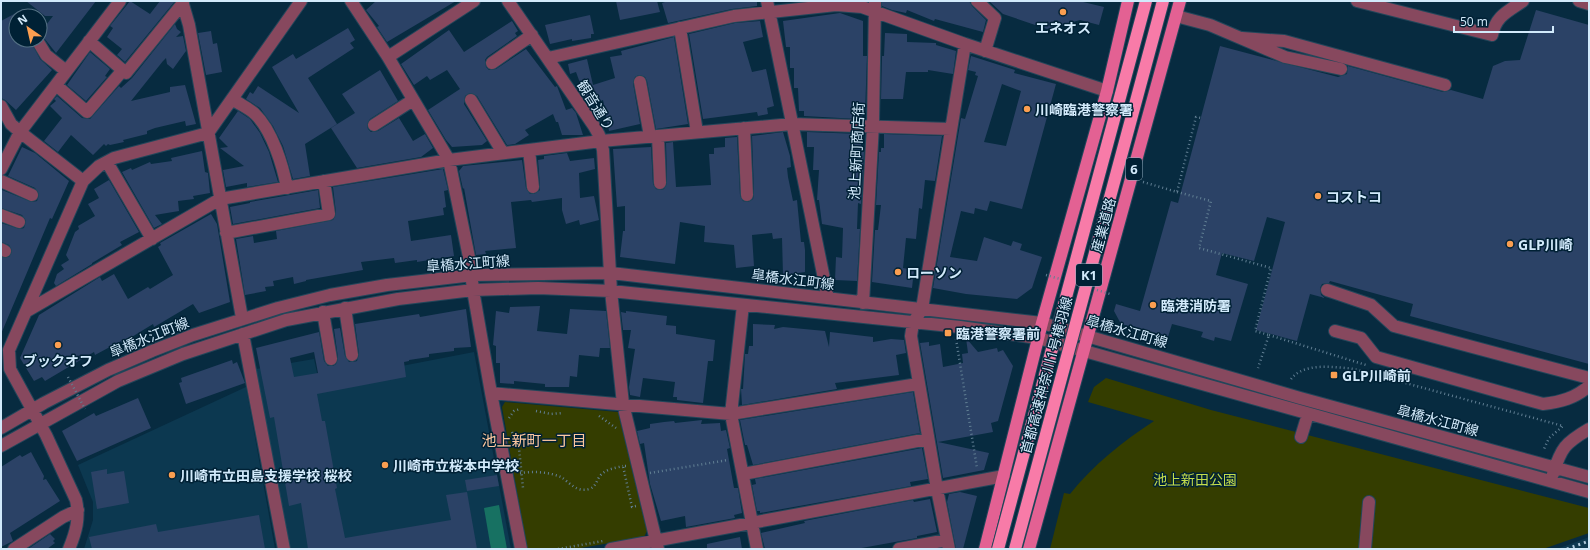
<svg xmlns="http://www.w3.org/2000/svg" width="1590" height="550" font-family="'Open Sans','Noto Sans JP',sans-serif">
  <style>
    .built { fill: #0c3850 }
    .green { fill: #343d00 }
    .water { fill: #177162 }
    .building { fill: #2b4266; fill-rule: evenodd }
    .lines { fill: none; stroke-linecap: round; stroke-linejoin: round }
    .minor-casing { stroke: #23465a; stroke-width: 14 }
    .major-casing { stroke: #23465a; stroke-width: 14 }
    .path { stroke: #617f93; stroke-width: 2.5; stroke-dasharray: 1 3; stroke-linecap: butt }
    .minor { stroke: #87485e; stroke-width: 12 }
    .major { stroke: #e36193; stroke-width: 12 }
    .rail { stroke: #afc9db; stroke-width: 3; stroke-dasharray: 2 4; stroke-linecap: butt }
    .highway-bridge-casing { stroke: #23465a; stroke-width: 14; stroke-linecap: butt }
    .path-bridge { stroke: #617f93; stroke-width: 2.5; stroke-dasharray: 1 3; stroke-linecap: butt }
    .highway-bridge { stroke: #f87ba8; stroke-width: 12 }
    .poi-dot { fill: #fb9e50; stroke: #002135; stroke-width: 1.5 }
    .labels { text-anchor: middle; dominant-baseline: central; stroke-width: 3; stroke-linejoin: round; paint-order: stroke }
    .shield { fill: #002135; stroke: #93aec0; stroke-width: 1 }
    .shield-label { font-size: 13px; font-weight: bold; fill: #d2eafb }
    .poi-label { font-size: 14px; font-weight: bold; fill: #d2eafb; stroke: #002135; text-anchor: start }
    .street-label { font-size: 14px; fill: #d2eafb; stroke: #002135 }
    .park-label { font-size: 14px; fill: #c4dd4b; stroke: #002135 }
    .neighbourhood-label { font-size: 15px; fill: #fdc8a0; stroke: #002135 }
  </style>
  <rect width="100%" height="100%" fill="#072b40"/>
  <!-- built -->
  <path class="built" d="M474 352 511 549H289L256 369 314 359 319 382Z
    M246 387 275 549H84L93 520V502L78 465Z
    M1589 537V549H1556L1568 545Z"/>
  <!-- green -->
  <path class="green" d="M1106 378 1211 410 1589 508V533L1543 549H1050L1064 493 1070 494C1094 464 1122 442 1154 421L1088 402 1094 387Z
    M505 402 618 412 647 531 644 537 575 549H527L502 407Z"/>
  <!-- water -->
  <path class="water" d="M499 505 507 549H491L484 508Z"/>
  <!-- building -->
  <path class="building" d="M26 1H96L56 53 40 33 53 16H45Z
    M130 1 150 14 160 1H175L125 62 117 55 122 49 107 37 113 28 110 26Z
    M376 1H456L387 42 377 27 379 26 366 10Z
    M616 1H657L660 12 620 20Z
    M668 1H757V6L732 9 668 23 662 3Z
    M882 1H969L972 6 986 20 983 32 935 19 934 21 907 10 906 13 892 10 882 6Z
    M989 1H1079L1104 7 1099 25 1080 20 1047 29 1003 14Z
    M1536 10 1589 25V364L1410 316 1413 304 1330 281 1329 283 1322 284 1320 288 1321 295 1325 298 1310 294 1297 341 1256 330 1285 222 1267 217 1254 261 1222 253 1216 275 1248 284 1231 341 1215 337 1214 341 1201 337 1203 332 1172 324 1168 337 1121 324 1114 311 1116 304 1140 311 1171 201 1178 203 1220 46 1338 77 1347 74 1348 66 1443 92 1451 90 1483 99 1493 66 1505 61 1520 60Z
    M16 13V40H30L40 59 52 70 16 110 5 100 1 98V21Z
    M840 13 863 21V56H867L865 114 858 119 804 116V111H799L798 88H794V68H790V47H786L783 21Z
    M590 15 594 34H591V38L572 41V39L550 44 545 25Z
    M512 21 518 31 515 33 517 36 487 57 485 60 486 67 489 70 496 69 526 49 555 87 557 86 566 110 572 108 576 113 583 135H562L558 122H556L553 114 525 130 529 135 515 144 507 145 477 96 470 93 465 96 464 104 487 141 482 145 452 147 446 140 428 110 460 89 447 70 430 80 427 76 414 85 401 64 449 30 464 52Z
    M760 21 763 37 743 42 752 72 766 69 774 106 767 108 768 114 758 116 757 112 703 119 689 34 735 23Z
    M175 24 177 29 181 32 176 37 183 36 186 51 173 69 167 64 166 58 163 61 131 101 170 92V87L185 85 196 124 186 126 185 121 155 128 147 131V134L123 140 124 142 110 145 108 144 106 146 104 144 93 155 71 135 58 152 44 141 62 118 50 106 56 101 54 99 57 96 82 118 90 119 119 86 121 88 132 78Z
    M348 28 355 40 350 43 354 48 308 78 337 124 305 144 310 176 293 179 283 146 273 126 260 108 246 99 250 92 253 94 258 86 299 113 272 67 293 54 296 59Z
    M211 31 213 44 217 43 222 72 206 75 198 33Z
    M885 33 907 34V42L936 43V45L956 51 953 74 928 70V72H906L903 99H881L882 56H884Z
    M674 37 688 124 656 129 647 81 645 77 639 75 635 77 633 83 640 124 609 131 603 100 594 104 592 100 587 102 576 72 570 74 568 64 587 59 593 85 615 78 610 57 622 55 621 51Z
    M90 52 110 69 105 76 107 77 86 101 67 85Z
    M971 56 1015 70 1014 73 1056 84 1022 209 990 201 987 211 975 208 974 214 961 211 950 257 977 261 984 237 1011 246 1013 241 1022 244 1020 250 1042 257 1032 288 1017 299 966 294 933 288 961 118 965 119 978 76 975 75 976 72 968 70ZM1002 84 1021 91 1006 146 984 142Z
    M380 70 398 101 370 119 367 125 368 129 371 132 378 131 399 118 413 141 425 134 433 148 421 157 357 168 331 128 355 113 342 94Z
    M238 111 250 119 260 133 269 152 278 182 247 187V183L226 187 223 170 244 166 220 148 228 147 219 138Z
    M783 132 790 156 791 167 787 168 788 177 793 201 797 200 801 242H804L805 250V272L783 275 782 238 773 239 772 233 752 235 754 266 736 268 734 245 704 242 705 226 680 222 675 264 620 257 623 231H625V206L617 207 613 149 651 147 653 184 656 189 661 190 664 189 667 183 666 143 673 142 676 187 711 185 709 154H714V148L725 147V138L737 137 740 195 743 201 748 202 753 199 754 195 752 136Z
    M807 132 861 134V152H864L861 204 858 203 857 229H860L857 281 835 280 836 257 842 258 843 228 822 224 819 200H817L819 170H813L814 147H807Z
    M884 134 942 136 935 181 925 180 922 209 919 208 916 239 906 238 903 268 914 270 912 288 872 282 875 230H878L881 205H876L879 152H881V148H884Z
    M22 147 35 153 69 181 52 219 50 218 1 334V257H9L12 251 9 245 1 242V223L20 229 24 228 26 221 22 215 1 208V192L2 190 32 202 37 201 39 195 35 188 8 176Z
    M202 151 205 172 208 173 210 193 193 196 194 199 178 201 179 211 155 215 162 224 154 228 122 172 131 168 132 170 150 162 151 164 172 161 171 158Z
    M567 153 570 161 594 158 595 169 579 173 580 198 594 196 599 220 580 225 579 220 566 224 562 210V198L532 202 531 200 511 202 516 248 485 251 486 254 476 255 464 188 463 189 459 171 463 166 522 160 526 188 530 194H534L540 190V187L538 160 544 159V156Z
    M443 169 448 190 444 191 446 207 443 208 444 215 408 221 411 241 451 235 454 256 417 262V260L395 263 394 258 361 262 363 270 306 280V281L294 284 293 277 273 281 274 286 265 287 266 291 245 295 236 239 253 236 254 243 277 239 276 231 333 220 336 213 333 187Z
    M109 180 139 232 120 242 122 245 92 263V264L56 286 54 283 57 274 64 269 61 265 69 260 66 255 75 232 79 229 78 226 95 216 88 204 99 198 94 189Z
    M318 190 320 208 233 224 230 207 250 203V202Z
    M211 214 217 224 230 302 199 313 193 304 154 327 153 324 122 343 121 341 95 355 94 352 45 381 42 377 34 381 20 358 39 315 100 277 102 281 114 274 128 299 148 287 150 289 173 275 158 247 161 245 160 243Z
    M540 306 537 331 567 334 570 309 606 311 610 348H600L599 357 579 355 577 377 570 376 569 387H545V384L514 381V384L500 383V363H496V346L493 345 496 311 509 313 510 307Z
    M466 309 471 347 454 348V351L429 354V357L409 360V361L404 362 406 377 317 394 322 421H325L337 488 335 489 345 538 451 520 446 495 467 492 477 549H308L301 503 289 506 274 417 270 418 256 348 319 332 324 361 328 366H333L336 364 338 358 334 329 340 328 345 356 349 362H353L357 361 359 354 355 324 419 314 420 317ZM314 352 318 373 294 377 290 358Z
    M626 311 667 316 666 325 676 326V334L715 340 713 361H708L703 403 677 400V397H673L675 382 643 378 640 397 630 395 629 387 635 349 628 348 631 330H623L621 312 626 313Z
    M753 324 775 325 774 329 783 327 825 331 829 347 830 332 873 337V342L891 339 904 340 906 353 896 355 899 375 835 383 837 389 742 405 741 389H743L745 354H748L749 346H753Z
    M966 338 978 352 997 348 998 352 1003 350 1013 366 998 421 991 423 993 432 938 442 989 453 984 470 943 478 920 343 929 342V346L940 344 943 367 963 363 962 354 968 353Z
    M232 360 233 364 237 362 245 383 186 404 179 383 182 382 181 378Z
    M913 392 920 433 753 465 747 445H745L740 420Z
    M138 398 151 428 77 461 62 431 94 413 96 416Z
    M702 420 701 424 720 423 721 431 726 430 730 448 727 449 734 488H738L742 513 734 515 735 518 686 527 685 516 661 521 650 484 644 443 640 444 637 431 650 428V424L664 422 674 421 675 423Z
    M922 448 928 479 910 482 911 486 760 513V511H757L752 485 756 484 755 479Z
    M31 452 44 476 43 480 46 479 60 501 10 533 13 541 1 547V467L20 455 22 457Z
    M107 469V474L124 471 129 503 97 509 91 472Z
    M497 475 499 486 467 491 465 480Z
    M960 492 977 496 963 549H956L947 502 949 494Z
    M930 499 937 532 917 536V538L856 549H765L761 533 805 523 804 521 913 500 914 502Z
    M259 515 265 549H92L89 537 156 524 158 532Z
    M50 534 55 539 53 541 55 543 47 549H28Z
    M740 537 742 549H707V544Z"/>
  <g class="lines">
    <defs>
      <path id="minor" d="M182 1 189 25 242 318
        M351 1 388 57 449 160 470 262 473 290 491 393 521 549
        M508 1 594 126 599 135 603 150 611 291 623 404 658 549
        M767 1 828 298
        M977 1 995 18 985 51
        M1357 1 1492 35C1496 16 1507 12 1523 1
        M1579 1 1589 4
        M1176 16 1210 25 1285 57 1341 69
        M680 28 697 132
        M1242 38 1284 41 1445 85
        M37 40 46 55 66 71
        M89 41 126 73 183 3
        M388 57 474 1
        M548 58 734 16 836 5 862 7 965 44 1107 91
        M492 63 532 35
        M640 82 650 136
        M56 85 87 112 123 70
        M232 99C239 104 249 108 255 114 272 130 283 166 287 188
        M471 100 503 153
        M1 106 11 124 20 132 83 181
        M374 125 413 100
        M744 128 747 195
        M658 136 660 183
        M529 150 533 187
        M107 162 152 239
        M1 169 20 132 120 1
        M1 181 32 195
        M1 215 19 222
        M226 233 329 214 324 181
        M1 249 5 251
        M1327 290 1371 305 1394 326 1589 378
        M863 303 873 125 875 1
        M743 305 731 414 757 549
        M345 308 352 355
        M27 311 220 199 449 160 601 141 792 124 951 129
        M323 312 331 359
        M1335 331 1361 338 1376 357 1543 404C1561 402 1575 398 1589 386
        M243 334 284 549
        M491 393 731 414 918 384
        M1 428 44 403 108 370 152 351 193 335 278 308 330 295 387 285 473 275 611 273 1042 323 1300 398 1589 477
        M1301 437 1308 414
        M1 446 118 381 183 354 286 320 398 299 473 290 538 288 611 291 960 327 1038 338 1589 492
        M743 474 928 439
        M1553 474C1561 448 1565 443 1589 429
        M14 549 63 517 78 510
        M69 549C76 532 80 518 76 500L46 435 10 369 9 350 83 181 99 166 114 158 208 133 301 1
        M611 549 1004 476
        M899 549 947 540
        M949 549 937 489 911 336 913 323 922 309 965 44
        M1365 549 1369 502"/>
      <path id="major" d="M985 549 1042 323 1107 91 1128 1
        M1029 549 1180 1"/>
    </defs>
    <!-- minor casing -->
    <use href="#minor" class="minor-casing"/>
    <!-- major casing -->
    <use href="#major" class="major-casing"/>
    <!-- path -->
    <path class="path" d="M1143 182 1177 192 1196 117 1201 118
      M1177 192 1211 201 1199 248 1271 268 1255 331 1269 335 1258 368
      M1269 335 1366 365
      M956 339 977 468
      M1291 379C1304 362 1335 367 1354 369L1563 426 1549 438 1544 449
      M536 411 551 414 563 413
      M599 416 616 428
      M509 418 514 411 520 409
      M512 432 519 448 523 488
      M626 466H623L632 507 636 506
      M520 473C533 471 549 472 561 477 569 482 577 493 589 489 596 487 596 481 600 476 605 469 616 468 623 466
      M650 473 728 460
      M558 549 603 541"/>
    <!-- minor -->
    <use href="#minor" class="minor"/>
    <!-- major -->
    <use href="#major" class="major"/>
    <!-- rail -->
    <path class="rail" d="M1567 549 1589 541"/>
    <defs>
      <path id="highway-bridge" d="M998 549 1146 1
        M1015 549 1163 1"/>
    </defs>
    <!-- highway-bridge casing -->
    <use href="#highway-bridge" class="highway-bridge-casing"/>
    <!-- path-bridge -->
    <path class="path-bridge" d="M1046 275 1060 279
      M1097 290 1110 294
      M68 377 85 409"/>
    <!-- highway-bridge -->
    <use href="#highway-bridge" class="highway-bridge"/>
  </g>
  <!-- markers -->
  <g class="poi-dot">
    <circle cx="1063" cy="12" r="4"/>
    <circle cx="1027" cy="109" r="4"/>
    <circle cx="1318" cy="196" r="4"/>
    <circle cx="1510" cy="244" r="4"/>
    <circle cx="898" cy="272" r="4"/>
    <circle cx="1153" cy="305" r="4"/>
    <rect x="944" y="329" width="8" height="8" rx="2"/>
    <circle cx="58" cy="345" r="4"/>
    <rect x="1330" y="371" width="8" height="8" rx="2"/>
    <circle cx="385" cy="465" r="4"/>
    <circle cx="172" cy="475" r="4"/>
  </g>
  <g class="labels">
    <!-- shield labels -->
    <g class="shield">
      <rect x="1126" y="158" width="16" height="22" rx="3"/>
      <rect x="1076" y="264" width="26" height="22" rx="3"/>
    </g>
    <g class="shield-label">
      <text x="1134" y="169">6</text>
      <text x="1089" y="275">K1</text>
    </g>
    <!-- poi labels -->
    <g class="poi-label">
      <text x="1063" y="27" text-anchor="middle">エネオス</text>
      <text x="1035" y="109">川崎臨港警察署</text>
      <text x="1326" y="196">コストコ</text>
      <text x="1518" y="244">GLP川崎</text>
      <text x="906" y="272">ローソン</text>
      <text x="1161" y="305">臨港消防署</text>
      <text x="956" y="333">臨港警察署前</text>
      <text x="58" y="360" text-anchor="middle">ブックオフ</text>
      <text x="1342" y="375">GLP川崎前</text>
      <text x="393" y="465">川崎市立桜本中学校</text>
      <text x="180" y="475">川崎市立田島支援学校 桜校</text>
    </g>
    <!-- street labels -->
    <g class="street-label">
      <text transform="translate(596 105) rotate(58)">観音通り</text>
      <text transform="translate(856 151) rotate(-87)">池上新町商店街</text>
      <text transform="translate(1103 225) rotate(-75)">産業道路</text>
      <text transform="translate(468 263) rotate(-4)">皐橋水江町線</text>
      <text transform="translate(793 279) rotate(7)">皐橋水江町線</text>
      <text transform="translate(1127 331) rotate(16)">皐橋水江町線</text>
      <text transform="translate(149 337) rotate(-22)">皐橋水江町線</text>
      <text transform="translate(1046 375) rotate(-75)">首都高速神奈川1号横羽線</text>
      <text transform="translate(1438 420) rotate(15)">皐橋水江町線</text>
    </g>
    <!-- park labels -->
    <g class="park-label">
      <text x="1195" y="479">池上新田公園</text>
    </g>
    <!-- neighbourhood labels -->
    <g class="neighbourhood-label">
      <text x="534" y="440">池上新町一丁目</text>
    </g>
  </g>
  <!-- border -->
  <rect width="1590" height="550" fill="none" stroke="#d2eafb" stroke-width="4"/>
  <!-- north arrow -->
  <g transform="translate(28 28) rotate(326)"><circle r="19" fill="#002135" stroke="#547184"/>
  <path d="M0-3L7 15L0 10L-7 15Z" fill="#fb9e50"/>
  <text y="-6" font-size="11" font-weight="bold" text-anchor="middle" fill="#d2eafb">N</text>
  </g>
  <!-- scale -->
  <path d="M1454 26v6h99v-6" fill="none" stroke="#d2eafb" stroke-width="2"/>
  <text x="1460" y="26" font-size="12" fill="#d2eafb" stroke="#002135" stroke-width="3" paint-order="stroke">50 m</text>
</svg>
